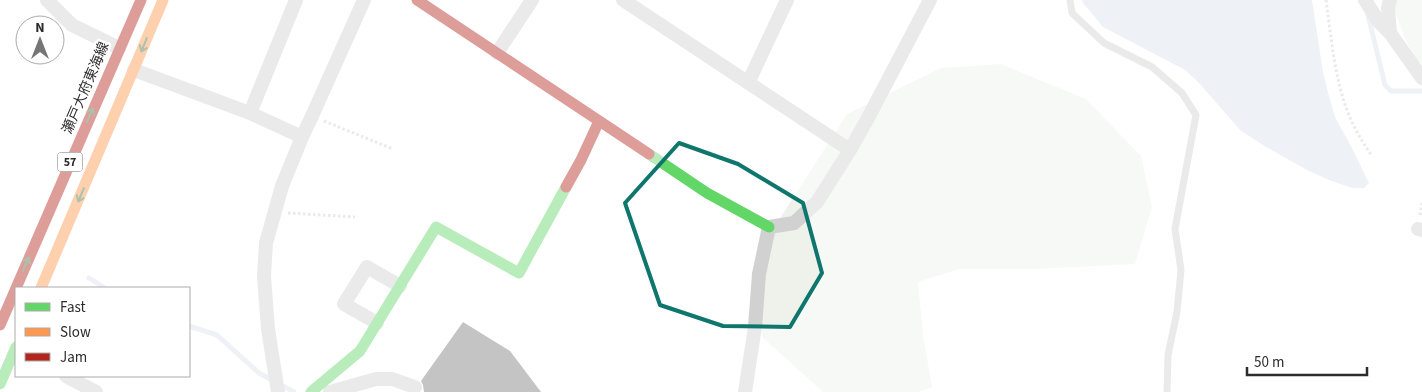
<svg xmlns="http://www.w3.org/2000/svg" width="1422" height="392" font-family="'Source Sans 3','Noto Sans JP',sans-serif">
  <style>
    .green { fill: #eef2eb }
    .water { fill: #d9e2ee }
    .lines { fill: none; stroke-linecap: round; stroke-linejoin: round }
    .stream { stroke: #d9e2ee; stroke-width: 5 }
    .building { fill: #7d7d7d }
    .path { stroke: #d1d1d1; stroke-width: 3; stroke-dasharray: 2.5 2.5; stroke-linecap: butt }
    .lane { stroke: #d1d1d1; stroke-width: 7 }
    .street { stroke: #d1d1d1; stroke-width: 14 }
    .fast { stroke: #63d668; stroke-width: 11 }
    .slow { stroke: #ff974d; stroke-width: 11 }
    .jam { stroke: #b3261e; stroke-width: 11 }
    .oneway { stroke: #457847 }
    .marked { fill: none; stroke: #0f766e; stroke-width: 4; stroke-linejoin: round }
    .labels { text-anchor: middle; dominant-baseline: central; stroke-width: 5; stroke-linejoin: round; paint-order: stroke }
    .shield { fill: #fff; stroke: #6b6b6b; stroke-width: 1 }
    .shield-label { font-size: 12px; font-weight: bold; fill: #2c2c2c }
    .street-label { font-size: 14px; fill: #2c2c2c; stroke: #fff }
  </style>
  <rect width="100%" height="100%" fill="#fff"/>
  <!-- green -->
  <path class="green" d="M1396 0H1422V64L1417 60 1405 39 1394 8Z
    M1001 64 1086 99 1141 156 1152 207 1135 264 1034 269H959L918 282 923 335 932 387 918 392H823L762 337 761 296 773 229 847 114 941 68Z"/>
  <!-- water -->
  <path class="water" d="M1082 0H1312L1323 72 1329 96 1335 117 1351 146 1369 183 1364 188H1352L1329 180 1309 171 1266 147 1240 130 1199 83 1185 70 1103 27 1083 3Z"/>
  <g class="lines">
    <!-- stream -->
    <path class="stream" d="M1368 15 1385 85 1391 91H1422
      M89 278 105 288
      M189 326 217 335 259 373 294 392"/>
  </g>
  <!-- building -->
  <path class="building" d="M463 322 510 351 541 392H424L423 385 421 381Z"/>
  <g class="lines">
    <!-- path -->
    <path class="path" d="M1326 0C1331 36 1335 82 1349 115 1355 130 1363 143 1372 156
      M324 121 393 149
      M288 213 355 217
      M1420 215 1422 203"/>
    <!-- lane -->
    <path class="lane" d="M1070 0 1072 13 1104 43 1152 67 1182 93 1196 115 1175 229 1181 270 1177 312 1168 355 1167 392"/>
    <!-- street -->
    <path class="street" d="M47 0 72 25 119 48
      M623 0 850 150
      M1365 0 1379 22 1390 33 1422 78
      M1390 0 1388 8 1390 33
      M497 53 532 0
      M134 70 250 113 302 137
      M748 83 787 0
      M250 113 296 0
      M1418 229 1422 230
      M377 323 344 304 367 267 400 286
      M66 376 96 392
      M278 392 268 329 264 276 266 243 282 186 302 137 312 116 364 0
      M330 392 376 379H392L415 387
      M745 392 755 327 759 274 769 227 794 223 817 202 850 150 868 118 930 0"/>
    <!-- fast -->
    <path class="fast" d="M649 154 707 193 769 227
      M0 384 16 347
      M311 392 360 351 436 227 519 273 566 187"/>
    <!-- slow -->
    <path class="slow" d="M41 288 163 0"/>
    <!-- jam -->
    <path class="jam" d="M417 0 649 154
      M566 187 581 160 599 121
      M0 325 141 0"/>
  </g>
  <!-- one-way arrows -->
  <defs><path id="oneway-shaft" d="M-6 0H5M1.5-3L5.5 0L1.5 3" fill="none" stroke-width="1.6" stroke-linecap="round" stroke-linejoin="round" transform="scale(1.25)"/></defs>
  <g class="oneway">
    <use href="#oneway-shaft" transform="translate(144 45) rotate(112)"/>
    <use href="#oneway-shaft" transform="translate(90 115) rotate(-67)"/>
    <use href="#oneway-shaft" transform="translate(81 195) rotate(113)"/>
    <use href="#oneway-shaft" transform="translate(26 264) rotate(-67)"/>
  </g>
  <!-- marked area -->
  <path d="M0 0H1422V392H0ZM679 143 738 164 803 203 822 273 790 327 723 326 660 305 625 203Z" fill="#fff" fill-opacity=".55" fill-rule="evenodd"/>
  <path class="marked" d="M679 143 738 164 803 203 822 273 790 327 723 326 660 305 625 203Z"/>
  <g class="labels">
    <!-- shield labels -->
    <rect class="shield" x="57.5" y="152.5" width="25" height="19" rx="4"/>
    <g class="shield-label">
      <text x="70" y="162">57</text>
    </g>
    <!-- street labels -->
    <g class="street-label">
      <text transform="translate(86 88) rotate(-67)">瀬戸大府東海線</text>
    </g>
  </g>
  <!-- legend -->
  <rect x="15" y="287" width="175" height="90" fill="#ffffff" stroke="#ababab"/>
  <rect x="25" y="303" width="25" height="8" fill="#63d668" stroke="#ababab"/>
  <text x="60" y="312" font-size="15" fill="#2c2c2c">Fast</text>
  <rect x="25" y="328" width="25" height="8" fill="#ff974d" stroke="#ababab"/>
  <text x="60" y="337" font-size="15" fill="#2c2c2c">Slow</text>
  <rect x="25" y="353" width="25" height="8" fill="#b3261e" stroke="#ababab"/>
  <text x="60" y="362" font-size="15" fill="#2c2c2c">Jam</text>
  <!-- north arrow -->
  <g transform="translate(40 40)"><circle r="24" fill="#ffffff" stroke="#ababab"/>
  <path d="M0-4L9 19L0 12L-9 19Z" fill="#767676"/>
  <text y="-8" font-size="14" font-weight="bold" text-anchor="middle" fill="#2c2c2c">N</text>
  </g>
  <!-- scale -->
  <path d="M1247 367v8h120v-8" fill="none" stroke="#2c2c2c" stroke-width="2.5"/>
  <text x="1254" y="367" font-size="15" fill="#2c2c2c" stroke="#ffffff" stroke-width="4" paint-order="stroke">50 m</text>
</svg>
